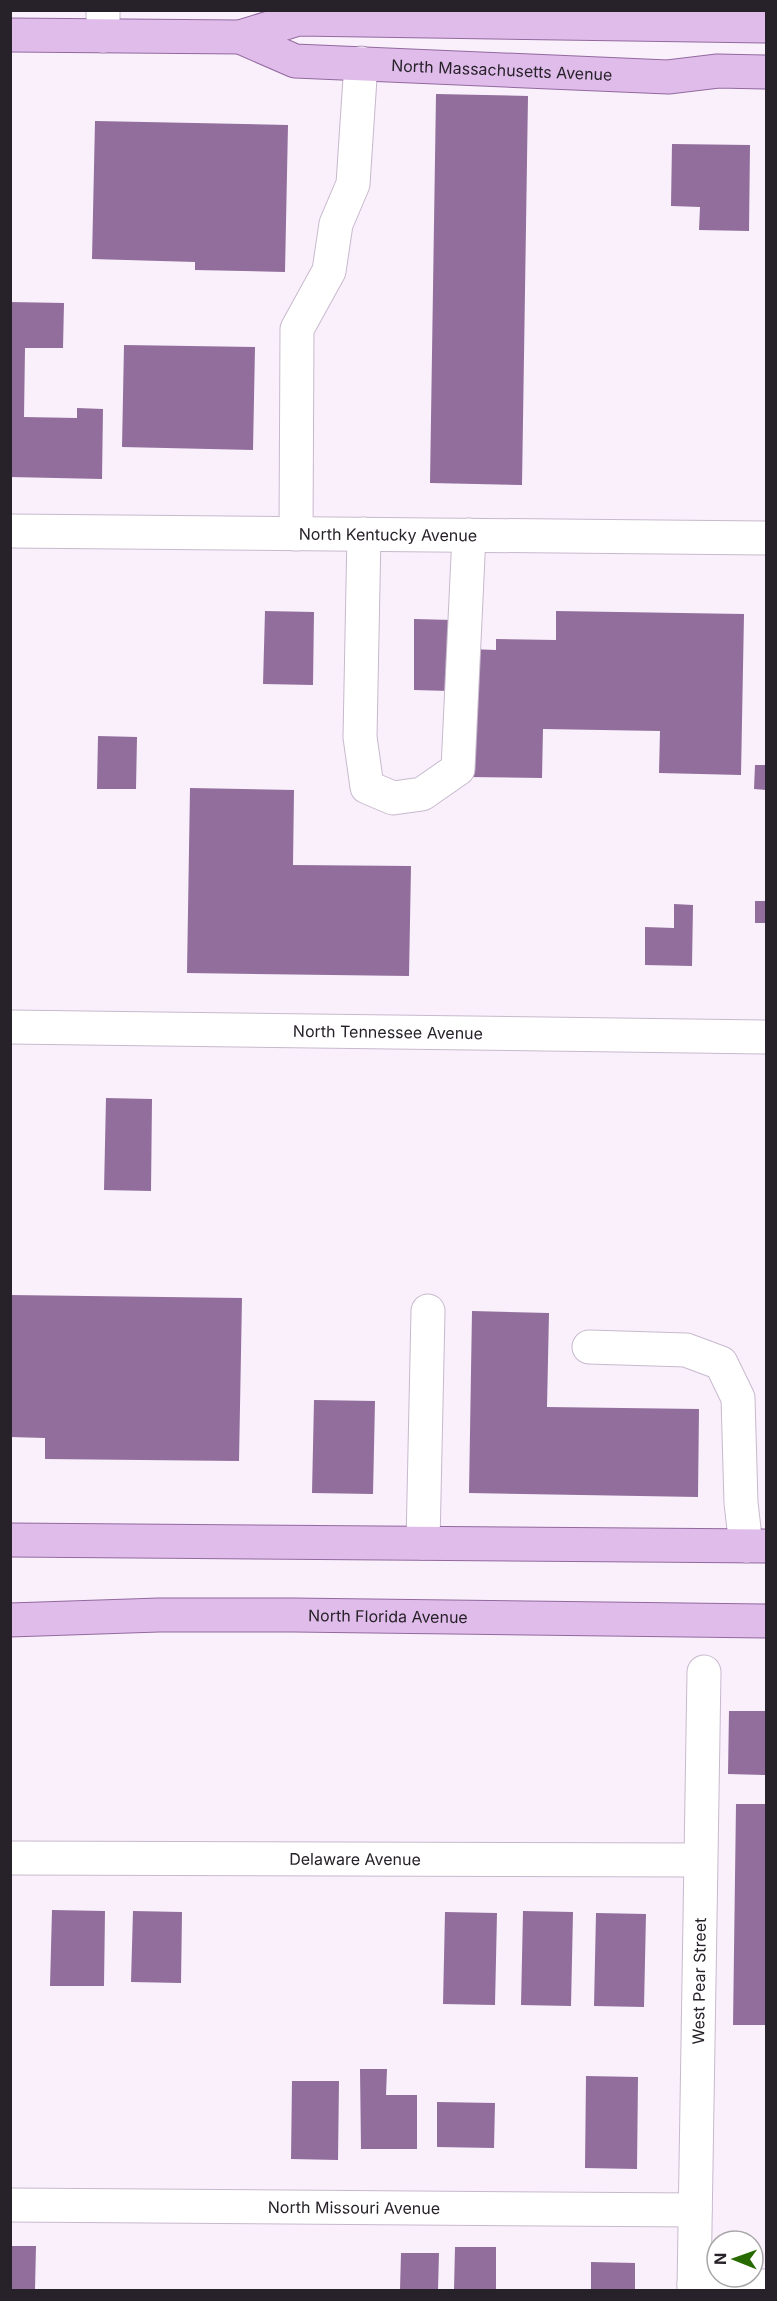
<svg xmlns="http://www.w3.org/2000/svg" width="777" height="2301" font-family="Inter,sans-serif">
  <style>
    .building { fill: #916e9b }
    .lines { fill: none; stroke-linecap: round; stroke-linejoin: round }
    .minor-casing { stroke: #c8b9cd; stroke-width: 35 }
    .major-casing { stroke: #92699e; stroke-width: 35 }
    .minor { stroke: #fff; stroke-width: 33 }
    .major { stroke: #e0bceb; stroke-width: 33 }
    .labels { text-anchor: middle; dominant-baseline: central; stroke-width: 5; stroke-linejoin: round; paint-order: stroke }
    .street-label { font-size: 16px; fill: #272229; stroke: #fff }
  </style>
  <rect width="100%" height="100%" fill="#f9f0fc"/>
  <!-- building -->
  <path class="building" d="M436 94 528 96 522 485 430 483Z
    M95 121 288 125 285 272 195 270V262L92 259Z
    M672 144 750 145 749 231 699 230 700 207 671 206Z
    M10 302 64 303 63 348H25L24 417 77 418V408L103 409 102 479 10 477Z
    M124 345 255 347 253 450 122 447Z
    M265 611 314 612 313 685 263 684Z
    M556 611 744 614 741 775 659 773 660 731 543 729 542 778 468 777 470 649 496 650V639L556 640Z
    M414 619 452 620 450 691 414 690Z
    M98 736 137 737 136 789H97Z
    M755 765H766V790L754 789Z
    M190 788 294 790 293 865 411 866 409 976 187 973Z
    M755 901H766V923H755Z
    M674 904 693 905 692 966 645 965V927L674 928Z
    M106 1098 152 1099 151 1191 104 1190Z
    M10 1295 242 1298 239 1461 45 1459V1438L10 1437Z
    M472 1311 549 1313 547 1407 699 1409 698 1497 469 1493Z
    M314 1400 375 1401 373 1494 312 1493Z
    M729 1711H766V1775L728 1774Z
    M736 1804H766V2025H733Z
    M52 1910 105 1911 104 1986H50Z
    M133 1911 182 1912 181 1983 131 1982Z
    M523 1911 573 1912 571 2006 521 2005Z
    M445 1912 497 1913 495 2005 443 2004Z
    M596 1913 646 1914 644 2007 594 2006Z
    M360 2069H387L386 2095H417V2149H361Z
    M586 2076 638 2077 637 2169 585 2168Z
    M292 2081H339L338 2160 291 2159Z
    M437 2102 495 2103 494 2148 437 2147Z
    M10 2246H36L35 2290H10Z
    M455 2247H496V2290H454Z
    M401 2253H439L438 2290H400Z
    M591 2262 635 2263V2290H591Z"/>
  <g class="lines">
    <defs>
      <g id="minor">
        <path d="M103 10V36"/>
        <path id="s1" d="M10 531 766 538"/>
        <path d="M296 534 297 329 329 271 336 224 353 184 361 63"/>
        <path d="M364 534 360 737 367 787 393 798 422 794 458 769 469 535"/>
        <path id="s2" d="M10 1027 766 1037"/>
        <path d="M589 1347 686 1350 721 1363 738 1398 741 1503 746 1546"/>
        <path d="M423 1543 428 1311"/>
        <path id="s3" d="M10 1858 700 1860"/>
        <path id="s4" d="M10 2205 695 2210"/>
        <path d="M694 2284 766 2286"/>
        <path id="s5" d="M694 2290 704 1672"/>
      </g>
      <g id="major">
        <path d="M10 35 240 37 298 19 766 26"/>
        <path id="s6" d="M240 37 295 61 668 77 718 71 766 72"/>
        <path d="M10 1540 766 1546"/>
        <path id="s7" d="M10 1620 159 1615H293L766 1621"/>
      </g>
    </defs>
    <!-- minor casing -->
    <use href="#minor" class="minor-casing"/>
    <!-- major casing -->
    <use href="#major" class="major-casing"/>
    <!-- minor -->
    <use href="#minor" class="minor"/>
    <!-- major -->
    <use href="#major" class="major"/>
  </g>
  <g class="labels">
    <!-- street labels -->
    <g class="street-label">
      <text stroke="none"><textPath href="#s6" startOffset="267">North Massachusetts Avenue</textPath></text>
      <text stroke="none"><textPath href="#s1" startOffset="378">North Kentucky Avenue</textPath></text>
      <text stroke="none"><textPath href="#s2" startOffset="378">North Tennessee Avenue</textPath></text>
      <text stroke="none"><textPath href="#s7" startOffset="378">North Florida Avenue</textPath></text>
      <text stroke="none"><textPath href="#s3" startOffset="345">Delaware Avenue</textPath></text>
      <text stroke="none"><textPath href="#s5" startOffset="309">West Pear Street</textPath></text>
      <text stroke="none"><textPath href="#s4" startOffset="344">North Missouri Avenue</textPath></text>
    </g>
  </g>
  <!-- border -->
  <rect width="777" height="2301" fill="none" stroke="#272229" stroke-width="24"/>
  <!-- north arrow -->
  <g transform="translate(735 2259) rotate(271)"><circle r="28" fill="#ffffff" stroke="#a9a7a9" stroke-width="1.5"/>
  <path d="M0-4.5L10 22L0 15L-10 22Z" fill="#266a00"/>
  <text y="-9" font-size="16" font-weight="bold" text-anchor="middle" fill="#272229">N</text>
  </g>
</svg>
